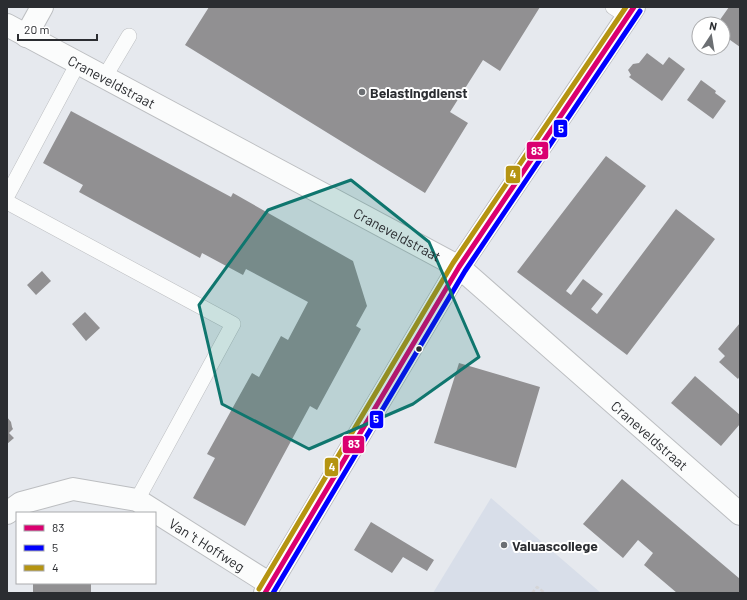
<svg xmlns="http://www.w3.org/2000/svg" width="747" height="600" font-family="Barlow,sans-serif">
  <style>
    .built { fill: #d8dee9 }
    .building { fill: #919092 }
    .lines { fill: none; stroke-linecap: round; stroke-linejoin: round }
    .service-casing { stroke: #bcbec1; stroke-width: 16 }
    .minor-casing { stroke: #bcbec1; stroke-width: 24 }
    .path { stroke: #d5d5d7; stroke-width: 2.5; stroke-dasharray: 4 2; stroke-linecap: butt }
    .service { stroke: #fbfcfc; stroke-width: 15 }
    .minor { stroke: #fbfcfc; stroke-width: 22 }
    .bus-1-casing { stroke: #fff; stroke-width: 8 }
    .bus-2-casing { stroke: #fff; stroke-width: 8 }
    .bus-3-casing { stroke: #fff; stroke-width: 8 }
    .bus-1 { stroke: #da0070; stroke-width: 5 }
    .bus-2 { stroke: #00f; stroke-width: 5 }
    .bus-3 { stroke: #b59411; stroke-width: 5 }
    .marked { fill: #0f766e; fill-opacity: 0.2; stroke: #0f766e; stroke-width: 3; stroke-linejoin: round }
    .poi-dot { fill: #6c6f73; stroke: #fff; stroke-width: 1.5 }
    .bus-dot { fill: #2b2d31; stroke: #fff; stroke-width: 1.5 }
    .labels { text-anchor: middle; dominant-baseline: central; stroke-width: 4; stroke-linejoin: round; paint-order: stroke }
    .street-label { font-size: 14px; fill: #2b2d31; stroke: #fff }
    .poi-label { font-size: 14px; font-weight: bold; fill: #2b2d31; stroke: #fff; text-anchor: start }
    .line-badge { stroke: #fff; stroke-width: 1.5 }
    .badge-label { font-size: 11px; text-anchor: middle; font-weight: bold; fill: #fff }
  </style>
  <rect width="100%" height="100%" fill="#e6e9ee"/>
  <!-- built -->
  <path class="built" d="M491 498 601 593H433Z"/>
  <!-- building -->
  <path class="building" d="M209 7H540L500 71 483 60 450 112 468 123 425 193 185 45Z
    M729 7H740V47L723 35V24H717Z
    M647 53 663 65 669 57 685 69 662 101 629 77 631 75 628 70 633 64 639 63Z
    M701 80 716 91 715 93 726 101 713 119 687 100Z
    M71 111 231 197 233 193 353 261 367 306 356 326 361 329 317 410 310 406 245 526 193 498 215 458 207 454 252 373 259 377 281 336 288 340 308 302 246 269 243 275 202 253 200 258 79 192 83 185 43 163Z
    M606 156 646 186 566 291 571 295 583 279 603 294 591 309 597 314 676 209 715 239 627 355 517 272Z
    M42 271 51 281 36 295 27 285Z
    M85 312 100 328 86 341 72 324Z
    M740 323V376L738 379 719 362 725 356 718 349Z
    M459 363 540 387 516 468 434 443Z
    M695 376 740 415V424L721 446 671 403Z
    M7 417 11 422 12 427 13 429 9 433 14 438 7 444Z
    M622 479 740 579V593H677L644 565 653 553 638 540 623 558 583 524Z
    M371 522 434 560 427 571 403 557 392 573 354 550Z
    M33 583H91V593H33Z"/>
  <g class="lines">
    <defs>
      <path id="service" d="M613 7 627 16
        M104 78 129 36
        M7 196 78 63
        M7 202 233 324 137 500"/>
      <g id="minor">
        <path id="s1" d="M7 25 459 267 740 514"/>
        <path d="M26 36 42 7"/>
        <path id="s2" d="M7 513 21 503 73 489 137 500 270 584"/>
        <path d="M265 593 459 267 634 7"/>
      </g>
    </defs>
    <!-- service casing -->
    <use href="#service" class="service-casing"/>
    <!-- minor casing -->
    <use href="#minor" class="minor-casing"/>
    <!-- path -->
    <path class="path" d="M532 593 537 587 545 593"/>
    <!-- service -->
    <use href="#service" class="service"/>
    <!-- minor -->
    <use href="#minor" class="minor"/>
    <defs>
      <path id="bus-1" d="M265 593 459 267 634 7"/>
      <path id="bus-2" d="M273 593 465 271 640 11"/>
      <path id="bus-3" d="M259 589 453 263 626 7"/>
    </defs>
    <!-- bus-1 casing -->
    <use href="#bus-1" class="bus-1-casing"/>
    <!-- bus-2 casing -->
    <use href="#bus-2" class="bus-2-casing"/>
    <!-- bus-3 casing -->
    <use href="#bus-3" class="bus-3-casing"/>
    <!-- bus-1 -->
    <use href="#bus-1" class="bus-1"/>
    <!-- bus-2 -->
    <use href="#bus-2" class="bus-2"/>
    <!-- bus-3 -->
    <use href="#bus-3" class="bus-3"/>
  </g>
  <!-- marked area -->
  <path class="marked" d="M351 180 429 242 479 357 413 404 309 449 222 404 199 305 268 210Z"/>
  <!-- markers -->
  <g class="poi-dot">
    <circle cx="362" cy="92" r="4"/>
    <circle cx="504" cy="545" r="4"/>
  </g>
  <circle class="bus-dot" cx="419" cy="349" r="3.5"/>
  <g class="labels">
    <!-- street labels -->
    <g class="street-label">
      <text stroke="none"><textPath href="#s1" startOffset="119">Craneveldstraat</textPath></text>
      <text stroke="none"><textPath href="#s1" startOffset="443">Craneveldstraat</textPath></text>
      <text stroke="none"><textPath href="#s1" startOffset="767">Craneveldstraat</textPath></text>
      <text stroke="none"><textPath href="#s2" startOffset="219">Van 't Hoffweg</textPath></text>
    </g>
    <!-- poi labels -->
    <g class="poi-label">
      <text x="370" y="92">Belastingdienst</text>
      <text x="512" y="545">Valuascollege</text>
    </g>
  </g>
  <g class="line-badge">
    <rect x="553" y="119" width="15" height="19" rx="4" fill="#00f"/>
    <rect x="526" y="141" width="23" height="19" rx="4" fill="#da0070"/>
    <rect x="505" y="165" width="16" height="19" rx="4" fill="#b59411"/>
    <rect x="369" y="410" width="15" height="19" rx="4" fill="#00f"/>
    <rect x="342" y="435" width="23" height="19" rx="4" fill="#da0070"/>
    <rect x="324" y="457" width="15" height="20" rx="4" fill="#b59411"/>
  </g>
  <g class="badge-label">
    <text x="561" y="133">5</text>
    <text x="537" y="155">83</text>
    <text x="513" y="178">4</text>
    <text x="376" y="423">5</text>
    <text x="354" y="448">83</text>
    <text x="332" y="471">4</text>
  </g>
  <!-- border -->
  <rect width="747" height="600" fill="none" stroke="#2b2d31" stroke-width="16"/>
  <!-- legend -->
  <rect x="16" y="512" width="140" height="72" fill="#ffffff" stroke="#aaabad"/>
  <rect x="24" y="525" width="20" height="6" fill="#da0070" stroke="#aaabad"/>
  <text x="52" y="532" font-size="12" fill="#2b2d31">83</text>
  <rect x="24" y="545" width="20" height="6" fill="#0000ff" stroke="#aaabad"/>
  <text x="52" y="552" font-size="12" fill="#2b2d31">5</text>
  <rect x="24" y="565" width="20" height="6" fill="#b59411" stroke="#aaabad"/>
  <text x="52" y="572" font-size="12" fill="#2b2d31">4</text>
  <!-- north arrow -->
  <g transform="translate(711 36) rotate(12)"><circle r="19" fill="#ffffff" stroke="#aaabad"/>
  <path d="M0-3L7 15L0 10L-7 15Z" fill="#6c6f73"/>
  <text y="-6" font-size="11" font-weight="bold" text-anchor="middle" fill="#2b2d31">N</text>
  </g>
  <!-- scale -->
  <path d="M18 34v6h79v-6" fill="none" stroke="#2b2d31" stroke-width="2"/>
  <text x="24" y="34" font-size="12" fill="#2b2d31" stroke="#ffffff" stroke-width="3" paint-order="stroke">20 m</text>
</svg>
